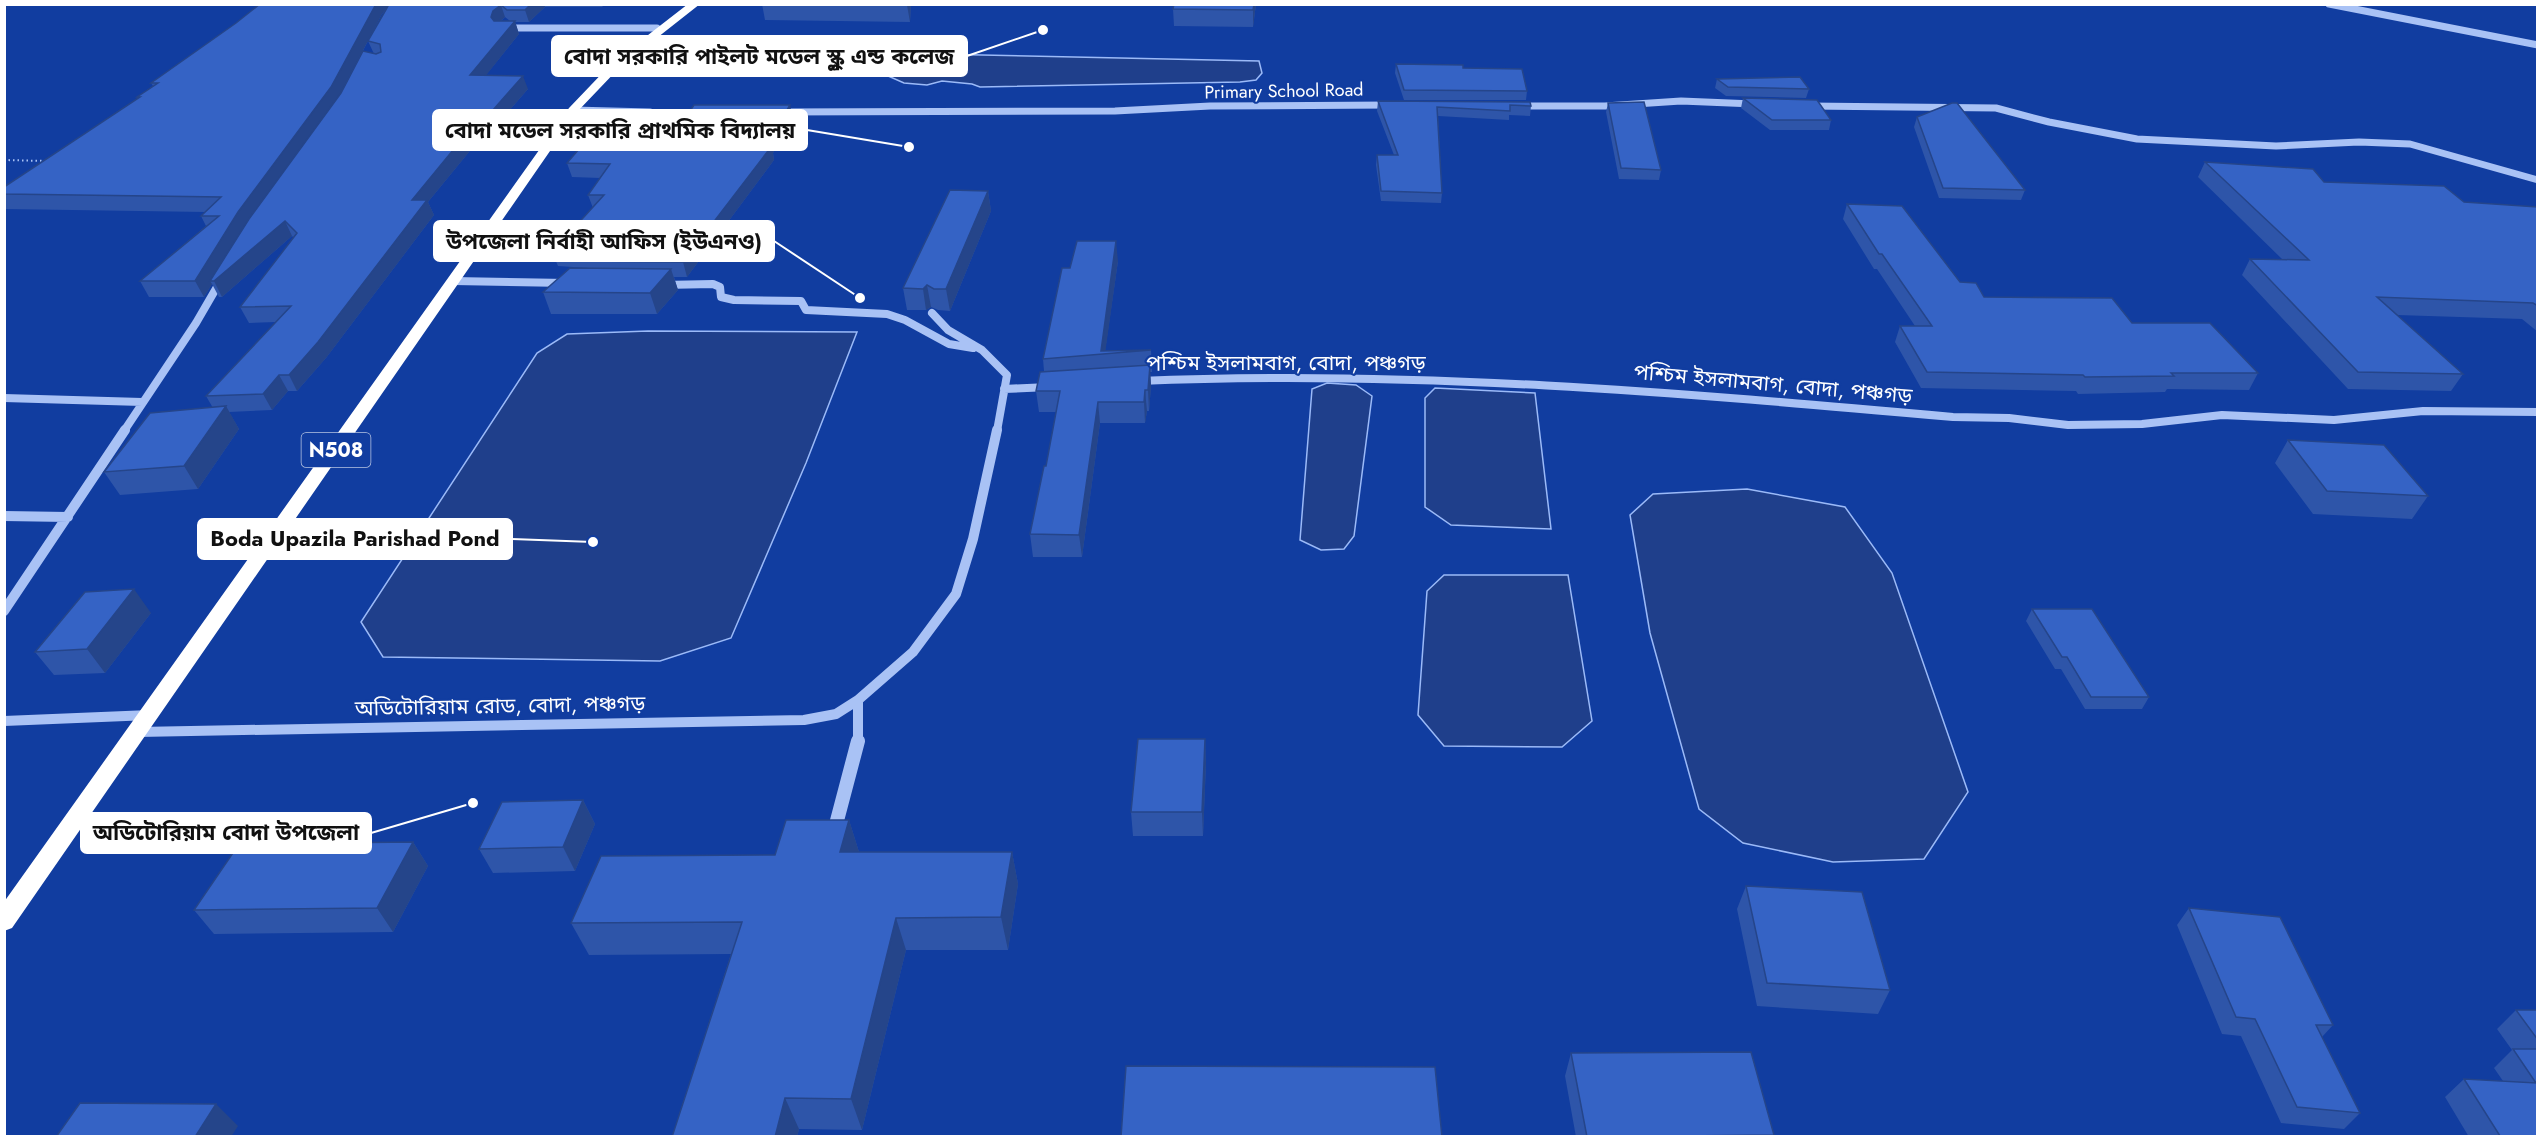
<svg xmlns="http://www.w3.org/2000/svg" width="2542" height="1141" font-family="Jost,'Noto Sans Bengali',sans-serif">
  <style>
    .water { fill: #1f3f8b; stroke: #9bbaf8; stroke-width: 1.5 }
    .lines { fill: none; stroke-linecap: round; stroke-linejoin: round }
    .path { stroke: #a9c2f5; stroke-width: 2; stroke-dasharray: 1.5 3; stroke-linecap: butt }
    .minor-far3 { stroke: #a9c2f5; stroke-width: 7 }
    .minor-far2 { stroke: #a9c2f5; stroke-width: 8 }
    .minor-far1 { stroke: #a9c2f5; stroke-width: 10 }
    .minor { stroke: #a9c2f5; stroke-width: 14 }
    .highway { fill: #fff; fill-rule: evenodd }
    .wall { fill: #2e55a9; fill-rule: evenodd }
    .shaded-wall { fill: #25458a }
    .building { fill: #3563c5; stroke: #25458a; stroke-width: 1.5 }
    .labels { text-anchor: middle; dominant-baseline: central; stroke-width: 4.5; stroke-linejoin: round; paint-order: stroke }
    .far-street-label { font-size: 18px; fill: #fff; stroke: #113da0 }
    .shield { fill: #113da0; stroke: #b8c5e2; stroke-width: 1.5 }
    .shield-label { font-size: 20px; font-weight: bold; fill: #fff }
    .street-label { font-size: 21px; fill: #fff; stroke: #113da0 }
    .leader { fill: none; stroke: #fff; stroke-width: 2 }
    .callout-dot { fill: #fff; stroke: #113da0; stroke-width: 2 }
    .callout { fill: #fff; stroke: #fff; stroke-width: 2 }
    .callout-label { font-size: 22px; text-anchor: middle; font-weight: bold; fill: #111 }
  </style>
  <rect width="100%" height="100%" fill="#113da0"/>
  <!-- water -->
  <path class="water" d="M933 54 1259 61 1262 73 1256 80 1240 82 980 87 972 84 942 81 927 85 904 83 879 72V61L896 57Z
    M648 331 857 332 806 463 731 638 660 661 383 657 361 622 537 353 567 334Z
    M1327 383 1356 385 1372 396 1354 536 1344 549 1321 550 1300 540 1312 389Z
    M1435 388 1535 393 1551 529 1451 525 1425 507V398Z
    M1747 489 1845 507 1892 573 1968 792 1924 859 1833 862 1743 843 1699 809 1650 633 1630 515 1653 494Z
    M1444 575H1568L1592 721 1562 747 1444 746 1418 715 1427 591Z"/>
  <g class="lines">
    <!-- path -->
    <path class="path" d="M4 160 47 161"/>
    <!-- minor-far3 -->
    <path class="minor-far3" d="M2329 4 2538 45
      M505 28H657
      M1518 106H1605L1681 101 1754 104
      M1809 106 1996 108 2049 122 2137 139 2276 146 2359 142 2410 144 2538 180
      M573 110 650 112
      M777 112 1115 111 1210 106 1391 105"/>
    <!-- minor-far2 -->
    <path class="minor-far2" d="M453 281 567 283
      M663 285 713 284 720 287 721 297 734 300 801 301 806 310 887 314 905 320 949 344 973 348
      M932 313 948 330 982 350 1007 375 997 431
      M1139 381C1411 369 1682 393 1953 417L2009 418 2068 425 2142 424 2222 415 2334 420 2423 411 2538 412
      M1004 389 1049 387
      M4 398 142 402
      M124 431 196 323 221 280"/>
    <!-- minor-far1 -->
    <path class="minor-far1" d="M4 516 68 517
      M4 611 125 430
      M4 721 150 715
      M138 732 804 720 836 714 858 700
      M858 742V700L913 652 956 594 973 539 997 430"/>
    <!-- minor -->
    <path class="minor" d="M834 832 858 741"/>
    <!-- highway -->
    <path class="highway" d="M688 4H700L620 67 577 112 12 928 4 931V902L569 108 612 63Z"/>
  </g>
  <!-- wall -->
  <path class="wall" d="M260 4H605L602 7H545L529 22H515L519 34 486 75 528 89 483 141H478L428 202 434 215 326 358 297 391H288L272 410 229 412 239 429 198 489 120 495 104 472 213 408 206 396 276 322 249 323 240 307 294 238 292 236 222 297H219L212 284 204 297H149L140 281 206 226 201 216 206 212 4 209V187L138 98 137 97 153 86 151 83 236 23ZM385 11 368 41 374 54 353 70 382 14ZM505 17 510 21H501Z
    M762 4H911L910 22 765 20Z
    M1256 4 1253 27 1174 26 1173 9Z
    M1396 64 1463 68 1527 91 1526 100H1404L1395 73Z
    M1717 79 1809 89 1806 98 1726 96 1715 88Z
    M1743 98 1831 120 1829 130H1770L1741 108Z
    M1378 101 1531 106 1530 116 1509 115V120L1438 116 1442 193 1441 203 1381 201 1376 165 1377 155H1394L1377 111Z
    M1608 103 1661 170 1659 180 1619 179 1606 112Z
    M1917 117 2025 190 2021 200 1939 198 1914 127Z
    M793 118 773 153 774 160 687 277H674L678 290 657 314H551L543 292 588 268 558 266 552 252 593 208 588 195 600 178 572 177 567 163Z
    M2205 162 2324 182 2464 202 2538 207V332L2522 319 2397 315 2463 374 2451 391 2348 389 2242 275 2250 259 2283 260 2198 177Z
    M988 191 991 211 950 311 938 310 931 307 926 310H907L903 288Z
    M1847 204 1960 282 1984 297 2132 323 2258 373 2249 390 2167 389 2165 392 2078 394 2076 391 1921 388 1895 342 1900 326H1915L1877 269H1874L1843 219Z
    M1118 261 1105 351 1151 350 1152 372H1150L1151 386 1149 411H1147L1145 423H1100L1082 557H1033L1030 534 1046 466 1056 412H1039L1036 391 1044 371 1043 359 1070 268Z
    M2288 440 2428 496 2412 519 2313 514 2275 463Z
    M2032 609 2149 697 2142 709H2085L2061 669H2055L2026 621Z
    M151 613 105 673 54 675 35 652Z
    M1205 739 1206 763 1203 836H1133L1131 812Z
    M583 800 595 824 575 871 493 873 479 849Z
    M849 820 859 852H1012L1018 884 1008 950H906L862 1130 799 1129 797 1137H672L731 954 589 955 571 923 775 855Z
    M413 842 428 866 393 932 214 934 194 910Z
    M1746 886 1890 990 1878 1014 1757 1006 1737 909Z
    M2189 908 2333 1025 2322 1037 2360 1113 2344 1129 2281 1123 2241 1036 2222 1034 2177 925Z
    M2516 1010H2538V1137H2469L2445 1097 2464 1079 2503 1081 2494 1068 2512 1050 2497 1029Z
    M1571 1053 1774 1135V1137H1576L1565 1076Z"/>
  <!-- shaded-wall -->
  <path class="shaded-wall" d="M376 4H390L382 14 337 100 210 281 212 284 204 297 195 281 238 212Z
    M531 4H544L545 7 529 22 525 10Z
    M907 4H911L910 22 907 5Z
    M1254 4H1256L1253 27V10Z
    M501 5 505 17 497 24 491 17 493 11Z
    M515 21 519 34 476 88 470 75Z
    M523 76 528 89 483 141 478 127Z
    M790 105 793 118 773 153 774 160 687 277 683 262 765 147Z
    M472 127 478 141 428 202 434 215 326 358 297 391 289 375 412 200Z
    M988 191 991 211 950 311 946 289Z
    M285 221 292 236 222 297 214 281Z
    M1116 241 1118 261 1105 354 1101 351Z
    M671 269 678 290 657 314 650 293Z
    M927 285 931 307 926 310 923 289Z
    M1150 365 1151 386 1149 411 1148 390Z
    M279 375 288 391 272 410 263 394Z
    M1145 390 1147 411 1145 423 1144 402Z
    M1098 402 1100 423 1082 557 1079 535Z
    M226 406 239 429 198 489 184 466Z
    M134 589 151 613 105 673 87 649Z
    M1205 739 1206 763 1203 836 1202 812Z
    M583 800 595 824 575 871 563 847Z
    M849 820 859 852H840Z
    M413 842 428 866 393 932 377 908Z
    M1012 852 1018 884 1008 950 1001 917Z
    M896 918 906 950 862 1130 851 1099Z
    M785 1098 799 1129 797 1137H775Z
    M216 1104 238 1126 231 1137H195Z"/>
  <!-- building -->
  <path class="building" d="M260 4H376L331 87 238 212 195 281H140L219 216H201L221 197 4 194V187L140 97H137L158 83H151L236 23Z
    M389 4H531L525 10H507L501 5 493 11 491 17 494 21H515L470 75 523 76 478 127H472L412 200H427L318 342 289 375H279L263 394 206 396 291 306 240 307 297 233 285 221 214 281H210L249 219 341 93 363 51 376 54 381 52 380 44 368 41 387 8Z
    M1174 4H1254L1253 10 1173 9Z
    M1396 64 1463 65V68L1522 69 1527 91 1404 90Z
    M1800 77 1809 89 1728 87 1717 79Z
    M1743 98 1817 100 1831 120H1772Z
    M1378 101 1530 102 1531 106 1510 105V111L1437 107 1442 193 1381 191 1377 155H1398Z
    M1644 102 1661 170 1621 168 1608 103Z
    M1952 103H1957L2025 190 1943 188 1917 117Z
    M694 105H790L765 147H771L683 262 586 261 595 253 552 252 604 195H588L610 164 567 163 611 112 690 111Z
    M2205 162 2313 169 2324 182 2444 186 2464 202 2538 207V306L2533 303 2377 297 2463 374 2358 372 2250 259 2309 260Z
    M950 190 988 191 946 289H934L927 285 923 289 903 288Z
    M1847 204 1902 206 1960 282 1976 283 1984 297 2112 298 2132 323H2210L2258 373H2171L2174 376 2085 377 2083 375 1927 372 1900 326H1932L1882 254H1879Z
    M1077 241H1116L1101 351 1151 350 1043 359 1062 268H1070Z
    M570 268 671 269 650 293 543 292Z
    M1150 365 1148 390H1145L1144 402H1098L1079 535 1030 534 1044 466H1046L1060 391H1036L1040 372Z
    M226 406 184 466 104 472 150 413Z
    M2288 440 2384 445 2428 496 2327 491Z
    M134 589 87 649 35 652 85 592Z
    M2032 609H2092L2149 697H2091L2067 657H2062Z
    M1138 739H1205L1202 812H1131Z
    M583 800 563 847 479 849 502 802Z
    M786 820H849L840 852H1012L1001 917 896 918 851 1099 785 1098 775 1137H672L742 922 571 923 601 856 775 855Z
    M413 842 377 908 194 910 239 844Z
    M1746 886 1862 892 1890 990 1767 983Z
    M2189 908 2280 917 2333 1025H2316L2360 1113 2297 1107 2255 1019 2236 1017Z
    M2516 1010H2538V1040Z
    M2513 1049H2538V1137L2500 1136 2464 1079 2536 1083Z
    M1751 1052 1774 1135 1587 1137 1571 1053Z
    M1126 1066 1435 1067 1442 1137H1121Z
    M80 1103 216 1104 195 1137H56Z"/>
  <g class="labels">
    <!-- far-street labels -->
    <g class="far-street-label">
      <text transform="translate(1284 91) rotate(-1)">Primary School Road</text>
    </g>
    <!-- shield labels -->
    <rect class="shield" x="301.5" y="433" width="69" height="34" rx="4.5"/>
    <g class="shield-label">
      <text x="336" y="450">N508</text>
    </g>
    <!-- street labels -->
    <g class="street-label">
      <text x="1286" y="363">পশ্চিম ইসলামবাগ, বোদা, পঞ্চগড়</text>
      <text transform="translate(1773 384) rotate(5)">পশ্চিম ইসলামবাগ, বোদা, পঞ্চগড়</text>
      <text transform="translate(500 706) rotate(-1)">অডিটোরিয়াম রোড, বোদা, পঞ্চগড়</text>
    </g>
  </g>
  <!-- callouts -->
  <path class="leader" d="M1043 30L967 56M909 147L807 130M860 298L774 241M593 542L512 539M473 803L371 833"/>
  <g class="callout-dot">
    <circle cx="1043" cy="30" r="6"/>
    <circle cx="909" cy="147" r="6"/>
    <circle cx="860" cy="298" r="6"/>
    <circle cx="593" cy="542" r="6"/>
    <circle cx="473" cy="803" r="6"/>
  </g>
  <g class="callout">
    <rect x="552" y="36" width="415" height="40" rx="6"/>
    <rect x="433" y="110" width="374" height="40" rx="6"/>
    <rect x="434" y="221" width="340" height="40" rx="6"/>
    <rect x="198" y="519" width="314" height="40" rx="6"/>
    <rect x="81" y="813" width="290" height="40" rx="6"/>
  </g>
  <g class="callout-label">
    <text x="759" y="64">বোদা সরকারি পাইলট মডেল স্কুল এন্ড কলেজ</text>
    <text x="620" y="138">বোদা মডেল সরকারি প্রাথমিক বিদ্যালয়</text>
    <text x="604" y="249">উপজেলা নির্বাহী আফিস (ইউএনও)</text>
    <text x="355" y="546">Boda Upazila Parishad Pond</text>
    <text x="226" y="840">অডিটোরিয়াম বোদা উপজেলা</text>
  </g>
  <!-- border -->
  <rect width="2542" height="1141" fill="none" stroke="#ffffff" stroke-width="12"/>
</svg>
